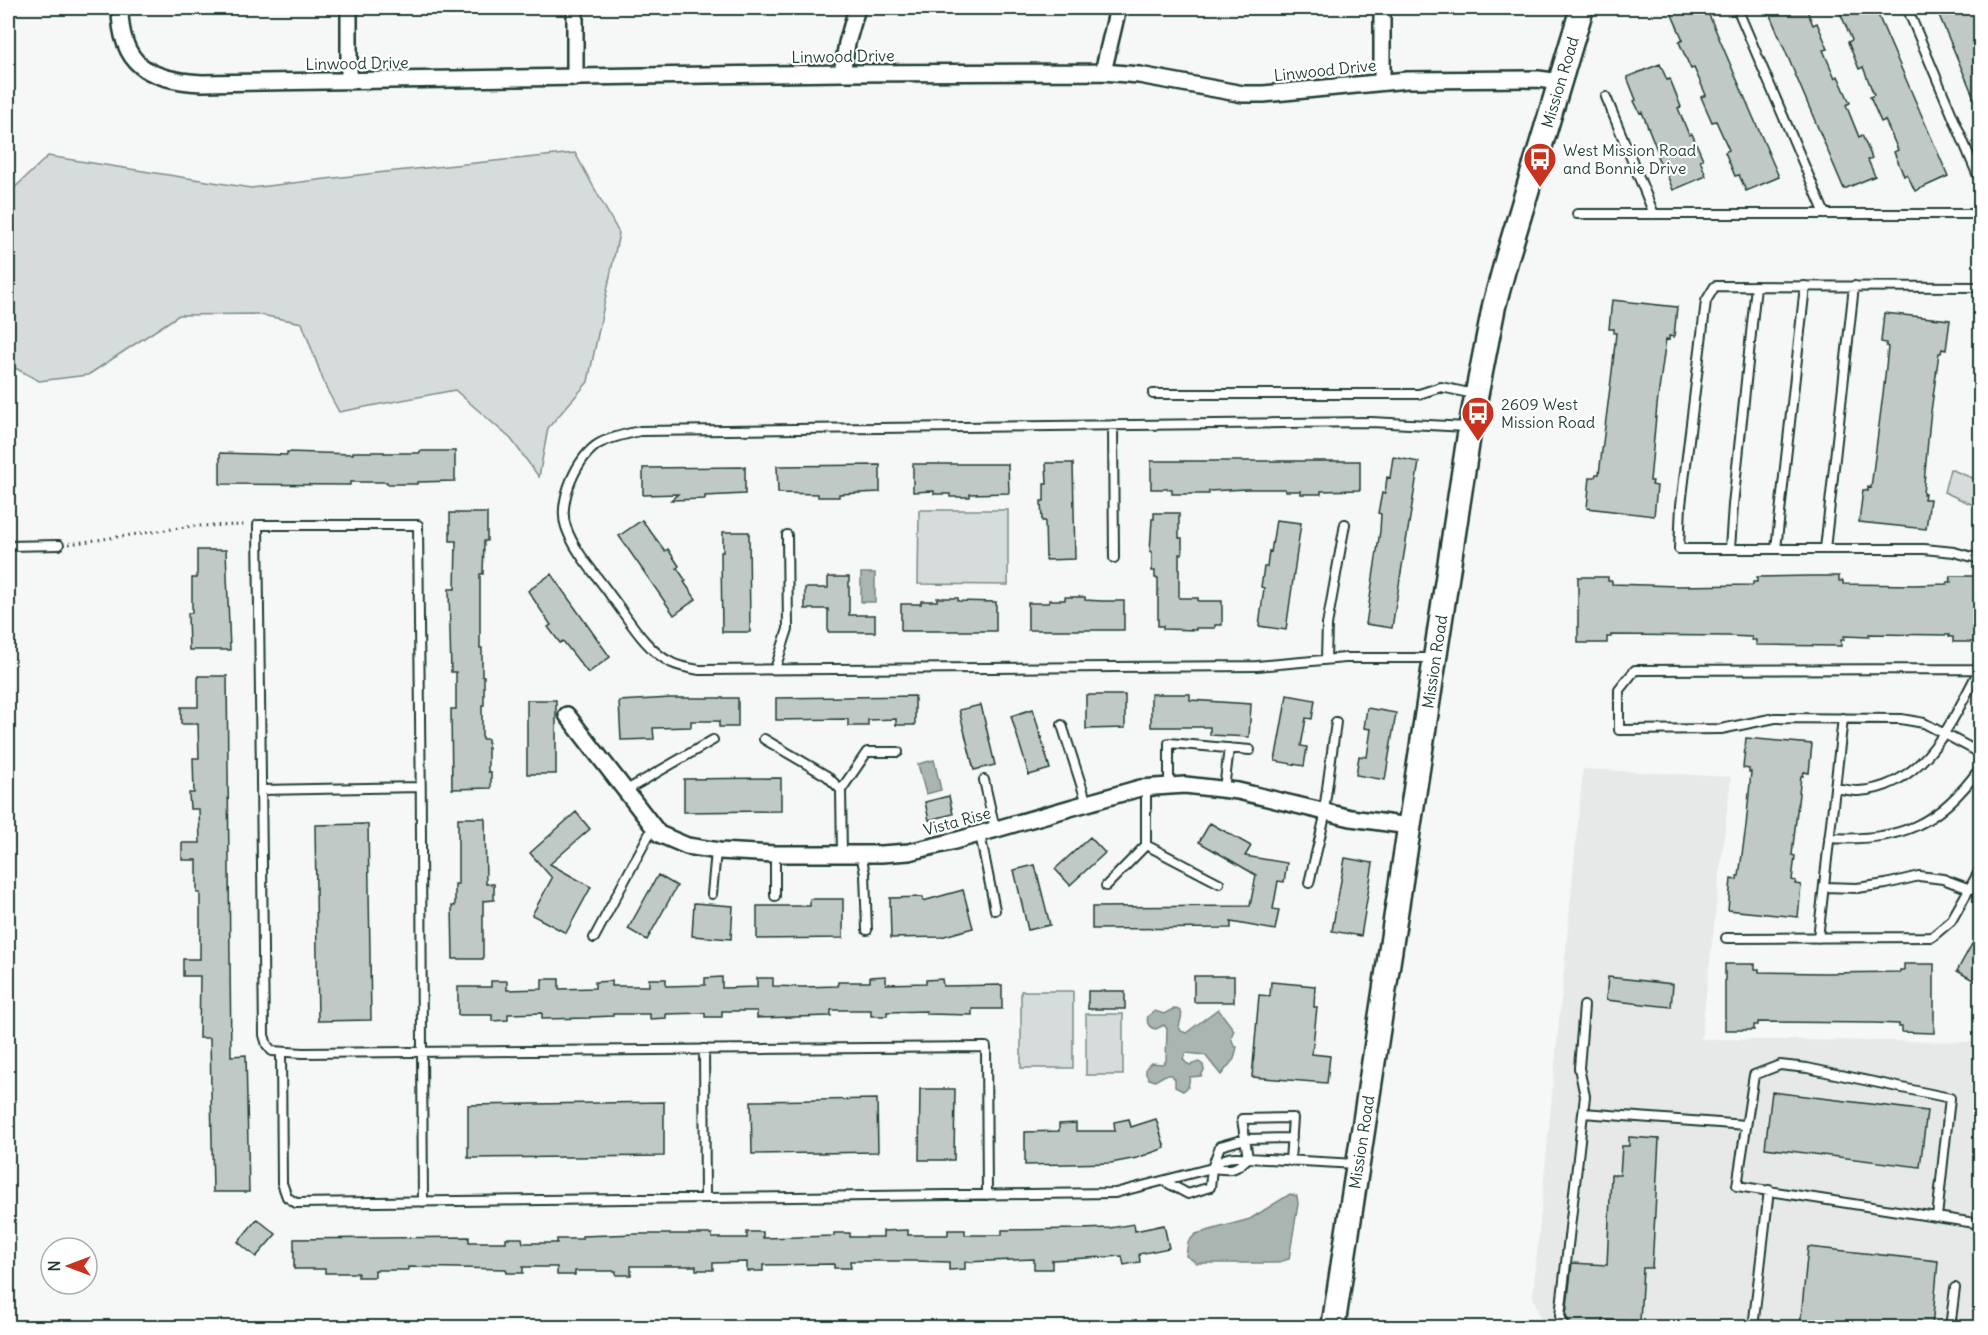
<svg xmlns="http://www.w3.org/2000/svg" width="1988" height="1335" font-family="Delius,sans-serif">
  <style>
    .built { fill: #e6e9e8 }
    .green { fill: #d6dcdb; stroke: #7a8c88; stroke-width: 1.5 }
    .water { fill: #aab5b1; stroke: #72857f; stroke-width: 1.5 }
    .building { fill: #c0c9c6; stroke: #1f3d34; stroke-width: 1.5 }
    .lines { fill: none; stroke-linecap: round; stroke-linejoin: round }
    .lane-casing { stroke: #1f3d34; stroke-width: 12 }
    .street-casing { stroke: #1f3d34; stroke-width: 20 }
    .secondary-casing { stroke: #1f3d34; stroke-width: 27 }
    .path { stroke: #1f3d34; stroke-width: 3; stroke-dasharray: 1.5 4.5; stroke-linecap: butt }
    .lane { stroke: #fff; stroke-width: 8 }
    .street { stroke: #fff; stroke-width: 15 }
    .secondary { stroke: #fff; stroke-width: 22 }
    .labels { text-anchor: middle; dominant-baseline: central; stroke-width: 4.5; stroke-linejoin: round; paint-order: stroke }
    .street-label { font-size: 16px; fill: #1f3d34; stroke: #fff }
    .poi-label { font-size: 16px; fill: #1f3d34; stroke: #fff; text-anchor: start }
  </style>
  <rect width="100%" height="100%" fill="#f6f7f7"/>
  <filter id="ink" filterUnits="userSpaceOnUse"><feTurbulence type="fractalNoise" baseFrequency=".0167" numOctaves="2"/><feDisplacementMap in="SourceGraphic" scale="12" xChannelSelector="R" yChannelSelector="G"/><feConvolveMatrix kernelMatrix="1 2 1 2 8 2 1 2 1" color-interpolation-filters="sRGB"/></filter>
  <g filter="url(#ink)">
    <!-- built -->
    <path class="built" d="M1583 769 1731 777 1701 1039 1980 1042V1327H1543L1533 1296Z"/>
    <!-- green -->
    <path class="green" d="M575 153 619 233 588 382 548 428 539 477 511 439 455 390 339 412 326 388 302 323 256 314 179 315 88 375 39 381 8 364 9 193 48 156 251 188 376 173Z
      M1950 469 1980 481V508L1944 492Z
      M919 510H1008V585L918 584Z
      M1021 991H1073V1068H1021Z
      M1123 1014V1075H1086V1014Z"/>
    <!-- water -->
    <path class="water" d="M861 573H875V602H861Z
      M934 760 941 790 926 794 918 764Z
      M1173 1009C1187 1009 1180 1019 1179 1027L1181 1031 1186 1033 1218 1009 1234 1030 1231 1037 1234 1046 1237 1047 1234 1059 1221 1075 1205 1055 1186 1053 1183 1059 1186 1063 1190 1065 1199 1062 1203 1065 1204 1070 1201 1076 1190 1077 1188 1087 1183 1091 1175 1087V1079L1171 1075H1165L1155 1081 1149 1079 1146 1074V1068L1151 1063 1162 1064 1166 1061 1167 1029 1164 1025 1156 1029C1149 1028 1146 1023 1148 1016L1155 1011 1164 1014Z
      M1290 1194 1297 1196 1298 1204 1289 1259 1276 1263H1197L1186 1256 1188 1242 1196 1234 1250 1219Z"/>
    <!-- building -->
    <path class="building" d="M1669 8H1706L1779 177 1746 191 1739 175 1735 176 1725 152 1729 150 1716 121 1712 122 1701 97 1706 95 1694 68 1691 69 1679 42 1683 40Z
      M1767 8H1806L1813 25 1817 23 1828 49 1823 50 1835 78 1838 76 1850 103 1846 105 1859 137 1862 135 1872 158 1868 160 1875 176 1844 189Z
      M1838 8H1875L1948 176 1915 191 1907 174 1904 176 1894 152 1898 150 1885 120 1881 122 1870 97 1874 95 1863 67 1859 69 1848 42 1852 40Z
      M1936 8H1975L1980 20V112Z
      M1660 64 1667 80 1670 79 1681 107 1678 108 1689 135 1692 134 1703 159 1700 160 1706 176 1673 190 1664 167 1662 168 1657 156 1659 155 1642 112 1640 113 1634 101 1636 100 1627 77Z
      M1612 300 1677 307 1674 337 1669 336V340L1666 339 1657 405 1650 481H1653L1652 485 1657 486 1654 516 1587 508 1590 477H1595L1596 474H1599L1612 372 1616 333H1614V329H1609Z
      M1884 313 1950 320 1946 350 1942 349 1941 353H1939L1930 419 1923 494H1925L1924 499H1930L1926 529 1859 522 1863 490 1868 491V487L1871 488 1884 386 1888 347 1886 346V343L1881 342Z
      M420 451H455V481L417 482V484H387V482H350V485L220 484V453L287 455V452L353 454V452H384V453H420Z
      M1393 457 1419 462 1392 628 1366 624 1380 531 1381 514 1378 513 1382 493 1385 494 1387 477 1390 478Z
      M1151 461H1360V490L1321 491V494H1301V491H1285V489H1247L1209 491V494H1172V489H1151Z
      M1046 463H1073L1075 559 1046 560 1045 521H1042L1041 501H1044V484H1047Z
      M913 464H1008L1009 493 970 494V497H950V494H934V491L913 492Z
      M880 465V492L839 494V497H818V494L778 493 777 466Z
      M745 467V494L705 496V499L671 500 678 494 643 495V468Z
      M450 513H487V541H484L483 574H480V648H482V676H484V705H482V739H488V772H491V788L452 789 451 709H456V672H451L449 589H455L456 541H450Z
      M1154 513H1179V538H1182V554H1179V598H1198V601H1222V625H1215V628H1196V630L1163 629V626H1158V578H1155V571H1152V552H1150L1152 519H1154Z
      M642 520 665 551 668 549 679 566 677 568 686 581 684 582 696 599 674 615 619 536Z
      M1276 520 1301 523 1286 630 1259 626 1264 588 1261 587 1264 567H1267L1269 551 1271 552Z
      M723 532H749L750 632H722L721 552H723Z
      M197 550H226L230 650H189L188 613H192V578H197Z
      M551 574 610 657 588 673 563 641 560 643 548 627 551 625 528 591Z
      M1809 576H1839V581H1843V584L1914 585 1947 584V582H1951L1950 576H1980V642H1953V637H1949V635L1869 634V637L1844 636V640H1841V646L1756 645V640H1752V637L1728 636 1611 635V637H1607V643H1578V577H1608V581H1612V584L1678 586 1753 585V582H1757V577Z
      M828 577H849V615H875V632H828V609H805V588H828Z
      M1065 597H1085V600L1102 601H1124V630H1028V603H1049V600H1065Z
      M937 598H958V601L996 602V631H901V604H921V601H937Z
      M198 676H227L231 1056 246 1055 249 1192H213L210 1038H199L200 976H183V959H200V893H197V860H182V843H200L199 809H190L189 793H194L193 758H199L198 724H181V707H198Z
      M1151 694H1190V700L1251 704 1249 737 1210 735V727H1151Z
      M1086 695H1125V728L1086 729Z
      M1287 695 1315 700 1312 719 1306 718 1301 746 1307 747 1304 766 1275 761Z
      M915 696V725H896V719L868 720V726H848V719L776 720V698Z
      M671 698H738V727H719V721H691V727L653 728 654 739 621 740 619 701Z
      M527 700H556V774H527Z
      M981 705 995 765 974 770 959 710Z
      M1367 708 1396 713 1385 780 1356 775 1359 756 1367 757 1371 729 1364 728Z
      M1033 709 1050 769 1029 775 1011 716Z
      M1746 738 1812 744 1809 773 1804 772 1803 776H1801L1792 855 1795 856 1792 880 1796 881 1795 884 1801 885 1798 917 1728 910 1731 879 1737 880V876H1739L1746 826 1751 772H1749V769L1743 768Z
      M781 778V811L684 812V779Z
      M949 796 953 814 929 820 925 802Z
      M576 812 590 829 550 864 591 887 566 933 532 915 552 878 530 853Z
      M458 818H485L486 884H494V900L483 901V959H453L452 906H455V884H458Z
      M1210 823 1251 846 1245 856 1287 863 1284 882 1278 881 1273 909 1279 910 1275 930 1231 922V928L1092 929V907L1250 906 1256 875 1199 842Z
      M368 824 371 1020 318 1021 315 825Z
      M1090 837 1105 853 1070 885 1055 869Z
      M1345 858 1373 863 1361 936 1332 931Z
      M1035 865 1050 925 1028 930 1014 870Z
      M658 875 677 886 647 940 628 929Z
      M963 890 973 928 941 937 891 938 890 898 923 897V901Z
      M810 899H843V938L757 939V906H810Z
      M694 903 733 906 731 939 692 936Z
      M1972 944 1980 949V984L1957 971Z
      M1725 964H1755V969H1759V972L1825 973 1900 972V970H1904V964H1934V1033L1902 1032V1027H1899V1024L1875 1023 1758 1022V1025H1754V1030H1725Z
      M886 976V984L926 983V980L942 979 943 986 1002 985V1009H972V1015L926 1014V1011L887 1012V1016H871V1010H831V1016L757 1018V1011H722V1017H705V1013L666 1014V1018L650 1019V1014H613V1016L590 1017V1018L542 1019V1013L508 1014V1020L492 1021V1015H458V987H491V981H507V990L542 989V979H559V989L595 988V982L612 981V986H649V979H666V986L705 985V978L722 977V988L757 987V978H773V986L802 987 838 986V982H870V977Z
      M1194 976H1234V1002H1194Z
      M1608 977 1673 984 1671 1007 1606 1000Z
      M1271 982 1315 986 1314 1007H1317L1312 1054 1330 1056 1327 1083 1252 1077 1259 995 1270 996Z
      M1088 991H1125V1009H1088Z
      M920 1089H955L954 1160H919Z
      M1772 1092 1927 1111 1920 1167 1765 1148Z
      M877 1099 878 1152 752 1154 751 1101Z
      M664 1102V1156L468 1158V1105Z
      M1129 1119 1131 1127 1156 1119 1165 1148 1137 1158 1111 1163 1025 1165V1132L1059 1131V1124L1076 1123V1131H1115L1114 1122Z
      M1629 1137 1659 1139 1652 1268H1643L1640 1321 1603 1320V1328L1571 1327 1566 1315 1572 1263 1607 1265 1611 1175H1620L1622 1146H1629Z
      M257 1219 276 1234 256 1257 238 1242Z
      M1134 1224 1135 1231 1164 1225 1169 1248 1139 1254 1140 1262 1124 1265 1122 1256 1052 1260V1269H1034V1259L965 1262V1269L949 1270V1262L914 1261H850L851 1268H834V1264L763 1265V1271H747V1262L713 1263V1270H696V1266H631V1275H616V1271H575V1275H557V1267H523V1273H507L506 1269 408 1267V1270H375V1277H358V1273H325V1269H294V1239L469 1237V1242H506V1238H522L523 1243H557V1239H582V1236L637 1234H712V1238H747V1232H763V1238L834 1236V1233H850V1237H883V1231L908 1230V1235H948V1230H965V1235H1002V1230L1082 1229 1110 1228Z
      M1808 1247 1938 1261 1932 1328H1800Z"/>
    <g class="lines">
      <defs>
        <path id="lane" d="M1737 8 1825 214
          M1907 8 1980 181
          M1606 97 1654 214
          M1577 214H1980
          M1980 287 1715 286 1706 301 1681 505 1679 549H1924L1954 552 1980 559
          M1153 394H1419L1441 387 1474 394
          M1113 425 1114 558
          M8 546 59 545
          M1730 549 1733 505 1756 286
          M1776 549 1805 286
          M1825 549 1854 286
          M1433 658H1345L1257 666 699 670C690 668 680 667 672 663 646 651 628 618 611 596 596 574 575 553 566 527 557 503 577 455 600 443 612 437 626 434 640 431L1371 422 1467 427
          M1326 659 1327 625 1345 524
          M775 669 788 629 787 535
          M1980 669 1635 670 1619 690V730L1721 729 1775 718 1901 719 1924 723 1980 753
          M1062 725 1087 803
          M764 739 827 776 841 790
          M984 780 995 829
          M1169 786V743L1250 750
          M1835 788C1843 789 1851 791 1858 791 1925 788 1953 719 1980 668
          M1224 789 1229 748
          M261 790 420 787
          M625 791 713 740
          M1324 811 1336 722
          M980 834 995 910
          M1829 838C1900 842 1939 825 1980 768
          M1146 845V788
          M842 854 841 790 867 752H898
          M861 854 865 874 867 930
          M1309 883 1326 812
          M1106 886 1146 845 1219 883
          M1824 887 1857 888 1886 884 1919 876 1943 879 1970 889
          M712 894 716 851
          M775 896V854
          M594 938 653 827
          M1726 938 1932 937 1951 921 1980 870
          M1818 938 1843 718
          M704 1049 705 1198
          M281 1053 282 1183 287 1197 296 1203 1115 1193 1212 1168C1230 1170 1234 1172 1248 1158
          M1583 1113 1746 1125
          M1248 1158 1242 1119 1293 1118 1290 1161
          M1213 1167C1224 1156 1233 1156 1248 1158L1356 1164
          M1164 1181 1188 1194 1210 1187 1212 1168 1220 1146 1245 1139 1292 1138
          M423 1202 422 1052C422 876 420 701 418 525H258L264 1035 267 1045 272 1051 303 1053 986 1047 987 1195
          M1937 1217 1950 1098 1807 1068 1780 1065 1754 1075 1737 1186 1975 1223
          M1565 1328 1560 1316 1585 1096 1579 1068 1584 1006
          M1753 1328 1769 1190
          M1950 1328 1955 1288"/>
        <path id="street" d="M120 8C120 66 149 80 202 83L842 73 1103 72 1139 75 1243 94H1264L1407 80 1538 79 1561 82
          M349 8V81
          M1382 8V82
          M1103 72 1118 8
          M842 73 847 43 857 8
          M575 78V8
          M567 715 659 834 687 846 719 851 775 854H881L909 852 951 842 1140 788 1185 785 1238 791 1351 818 1409 826"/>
        <g id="secondary">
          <path id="s1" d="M1333 1328 1470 428 1494 306 1507 258 1582 8"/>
        </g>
      </defs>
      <!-- lane casing -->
      <use href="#lane" class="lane-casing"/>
      <!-- street casing -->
      <use href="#street" class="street-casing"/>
      <!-- secondary casing -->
      <use href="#secondary" class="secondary-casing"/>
      <!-- path -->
      <path class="path" d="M69 544 193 526 247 525"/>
      <!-- lane -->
      <use href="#lane" class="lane"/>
      <!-- street -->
      <use href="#street" class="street"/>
      <!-- secondary -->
      <use href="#secondary" class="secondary"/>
    </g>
  </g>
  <!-- icons -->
  <defs>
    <symbol id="bus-pin" viewBox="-11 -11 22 30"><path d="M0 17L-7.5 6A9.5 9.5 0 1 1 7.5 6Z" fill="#c8321e" stroke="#fff"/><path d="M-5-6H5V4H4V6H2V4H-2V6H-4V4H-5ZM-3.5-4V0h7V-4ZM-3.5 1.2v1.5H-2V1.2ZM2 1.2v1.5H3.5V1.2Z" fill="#fff"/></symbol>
  </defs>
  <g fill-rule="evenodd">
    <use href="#bus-pin" x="1521" y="140" width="38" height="52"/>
    <use href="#bus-pin" x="1459" y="394" width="38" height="52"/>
  </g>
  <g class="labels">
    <!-- street labels -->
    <g class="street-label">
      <text transform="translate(843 56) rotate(-1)">Linwood Drive</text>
      <text transform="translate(357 63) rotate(-1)">Linwood Drive</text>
      <text transform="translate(1325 70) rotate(-6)">Linwood Drive</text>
      <text stroke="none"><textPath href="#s1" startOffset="1268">Mission Road</textPath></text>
      <text stroke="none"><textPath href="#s1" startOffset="674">Mission Road</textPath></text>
      <text transform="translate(957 821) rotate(-15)">Vista Rise</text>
      <text stroke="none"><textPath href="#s1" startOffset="188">Mission Road</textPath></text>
    </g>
    <!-- poi labels -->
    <g class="poi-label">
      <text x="1563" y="150">West Mission Road<tspan x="1563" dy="18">and Bonnie Drive</tspan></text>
      <text x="1501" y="404">2609 West<tspan x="1501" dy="18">Mission Road</tspan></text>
    </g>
  </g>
  <!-- margin -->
  <rect width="1988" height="1335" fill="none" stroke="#fff" stroke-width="30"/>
  <rect x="15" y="15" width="1958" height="1305" fill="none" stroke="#1f3d34" stroke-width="2" filter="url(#ink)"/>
  <!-- north arrow -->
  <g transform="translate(69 1266) rotate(270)"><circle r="28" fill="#ffffff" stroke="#a5b1ae" stroke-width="1.5"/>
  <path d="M0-4.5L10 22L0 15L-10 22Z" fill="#c8321e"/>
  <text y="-9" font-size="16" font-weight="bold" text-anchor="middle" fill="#1f3d34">N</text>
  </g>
</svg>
